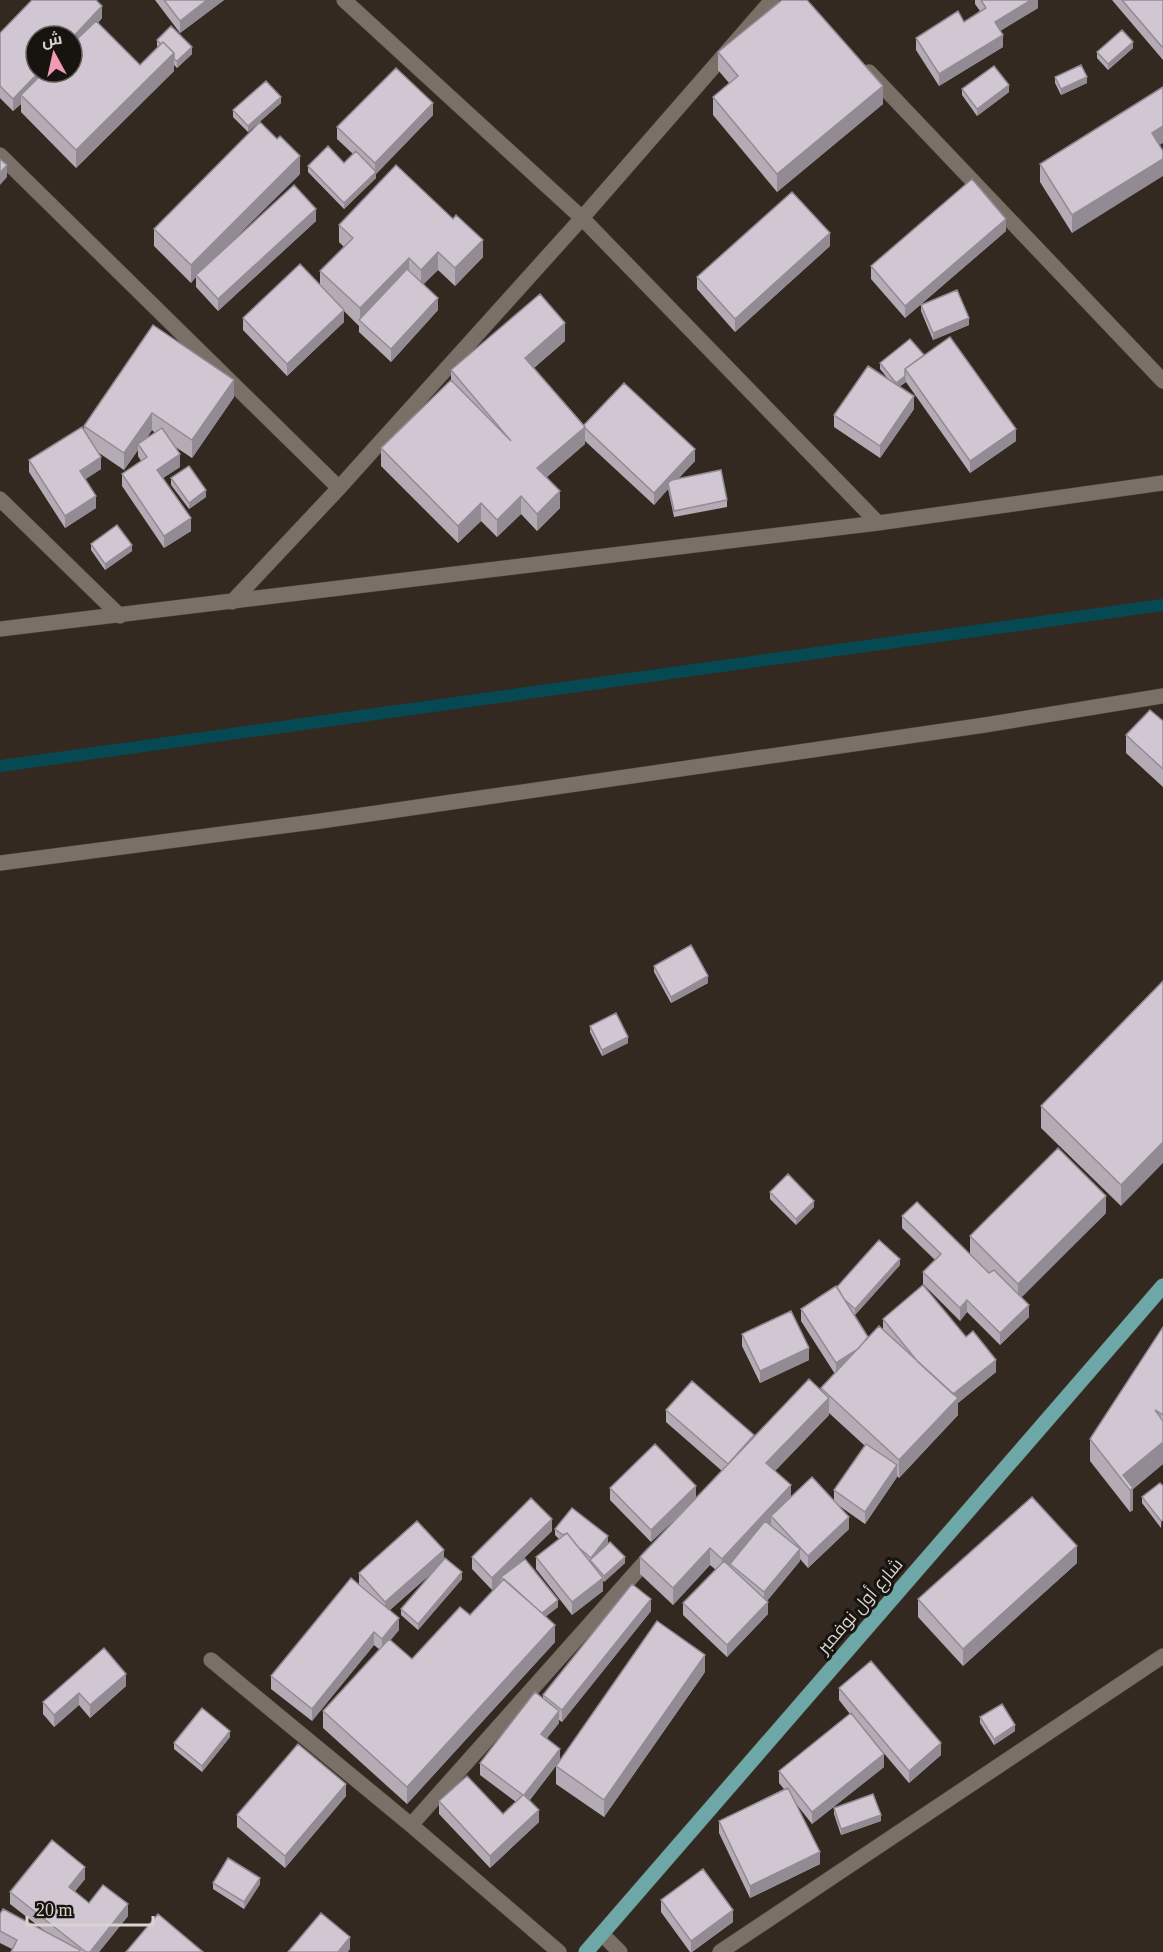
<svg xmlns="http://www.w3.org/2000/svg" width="1163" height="1952" font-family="'Times New Roman',Cairo,serif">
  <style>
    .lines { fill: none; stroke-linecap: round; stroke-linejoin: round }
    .stream { stroke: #074953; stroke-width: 12 }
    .minor-casing { stroke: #4c443e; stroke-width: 16 }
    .major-casing { stroke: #4c443e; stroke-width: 16 }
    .minor { stroke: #7b7067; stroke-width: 15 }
    .major { stroke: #6ea7a7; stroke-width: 15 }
    .wall { fill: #b4abb5; fill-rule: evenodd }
    .shaded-wall { fill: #928b94 }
    .building { fill: #d1c7d3; stroke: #928b94; stroke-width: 1.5 }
    .labels { text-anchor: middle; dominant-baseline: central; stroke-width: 6; stroke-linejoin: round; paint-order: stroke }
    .street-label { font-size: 18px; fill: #dad4cf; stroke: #17130f }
  </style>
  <rect width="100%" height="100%" fill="#332921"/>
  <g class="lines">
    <!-- stream -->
    <path class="stream" d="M0 766 1163 605"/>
    <defs>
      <path id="minor" d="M344 0 582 218 878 523
        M869 72 1163 381
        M0 155 339 488
        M0 499 120 616
        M232 602 339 488 582 218 772 0
        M0 629 878 523 1163 483
        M0 863 321 821 985 725 1163 696
        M211 1660 411 1825 559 1952
        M411 1825 653 1553
        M602 1934 620 1952
        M720 1952 1163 1656"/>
      <path id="major" d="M586 1952 1163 1286"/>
    </defs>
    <!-- minor casing -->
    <use href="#minor" class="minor-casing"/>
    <!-- major casing -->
    <use href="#major" class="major-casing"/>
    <!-- minor -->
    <use href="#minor" class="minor"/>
    <!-- major -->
    <use href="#major" class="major"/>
  </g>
  <!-- wall -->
  <path class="wall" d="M155 0H224L180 33Z
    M975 0H1038V8L1000 31 1003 47 939 86 916 50V38L964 22 980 11 975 4Z
    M1112 0H1163V60Z
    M102 18 98 23 140 65 158 47 157 46V40L192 54 177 68 174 65V71L76 168 21 112V104L13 111 0 98V33Z
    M1133 48 1108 70 1097 58V52Z
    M718 52 883 104 777 192 713 115V97L729 83 718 70Z
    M1055 77 1087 83 1061 95 1055 83Z
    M962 89 1009 92 977 116 962 95Z
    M281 103 248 132 233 117V110Z
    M433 115 376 174V178L344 209 308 172V166L344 163 353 154 337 139V127Z
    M1160 145 1072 233 1040 182V164Z
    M300 174 222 251 316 221 218 311 196 287V277L191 283 154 246V229Z
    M339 225 483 257 455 286 438 270 423 284 438 310 391 362 359 332V326L344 311V322L287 376 243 330V318L320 285V271L344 247 339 242Z
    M1006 231 905 318 871 279V266Z
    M830 246 735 332 697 289V277Z
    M921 305 969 325 933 340 921 311Z
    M565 341 534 368 584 425 695 461 679 478 727 500V507L674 517 668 489 654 505 585 441V444L547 477 560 508 537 531 521 514 497 537 481 521 458 543 381 466V448L451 381V370Z
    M924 355 1016 441 970 473 906 382 899 387 914 409 880 458 834 427V415L889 380 880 369V363Z
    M234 397 192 458 174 446 180 467 163 478 191 531 164 548 122 486V474L141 461 138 456V450L124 470 99 453 101 469 85 479 96 508 65 528 29 472V460L84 430V426ZM152 430 155 433 146 439Z
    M171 478 206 497 189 509 171 485Z
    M91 544 132 551 105 570 91 550Z
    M1163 721V787L1126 753V735Z
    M654 966 708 983 671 1003 654 972Z
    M1163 981 1121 1206 1041 1128V1106Z
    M590 1026 628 1043 602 1056 590 1032Z
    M770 1192 814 1207 796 1225 770 1199Z
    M1106 1213 1021 1297 1029 1317 1000 1345 967 1312 960 1321 923 1284V1272L935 1260 902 1228V1216L970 1254V1236Z
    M900 1265 855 1315 853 1313 868 1337 883 1329V1319L966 1337 996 1372 958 1403V1415L899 1478 897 1476V1477L865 1524 838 1505 849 1529 808 1568 800 1559V1561L767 1601 768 1614 727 1657 683 1615V1603L716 1570 710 1565 673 1605 640 1574V1557L686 1509 651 1542 610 1500V1488L696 1498 722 1471 666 1422V1410L754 1437 821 1391V1388L835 1374 801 1321V1309L837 1287ZM829 1413 865 1446 834 1490V1501L791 1497 775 1471 829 1415Z
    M1163 1327V1464L1133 1489V1510L1130 1512 1090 1461V1439Z
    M742 1334 809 1360 760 1383 742 1346Z
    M1163 1486 1161 1528 1142 1503V1497Z
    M555 1529 608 1543 605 1547 625 1563 604 1582 603 1580V1591L572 1615 536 1569V1557L559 1539 555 1535Z
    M552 1531 520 1562 558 1607 545 1617 555 1642 407 1804 323 1728V1711L380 1650 374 1645 312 1721 271 1689V1676L359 1585V1573L444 1559 462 1579 418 1630 401 1615V1609L433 1572 390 1610 399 1630 390 1640 412 1659 470 1615 501 1581 492 1590 472 1569V1557Z
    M1077 1563 963 1666 918 1617V1599Z
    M651 1611 562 1722 559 1720V1723L547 1738 560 1760 705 1672 604 1817 556 1784V1766L558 1763 530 1800 539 1822 490 1868 439 1814V1801L503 1814 516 1802 480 1775V1763L543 1698V1695Z
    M126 1674V1686L90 1718 79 1705 54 1727 43 1714V1702Z
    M839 1688 941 1755 909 1783 871 1738 884 1767 812 1824 797 1805 820 1864 750 1898 719 1833V1821L784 1789 779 1783V1771L850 1714 839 1700Z
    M980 1717 1015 1731 994 1745 980 1723Z
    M230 1737 202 1772 174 1749V1743Z
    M346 1796 285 1868 237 1827V1815Z
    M834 1808 881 1821 841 1835 834 1814Z
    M85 1879 75 1891 89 1903 128 1916 99 1952H11L12 1949 0 1943V1914L46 1932 10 1904V1892Z
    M213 1883 260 1884 244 1909 213 1889Z
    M661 1900 733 1922 692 1952H690L661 1912Z"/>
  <!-- shaded-wall -->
  <path class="shaded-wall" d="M207 0H224L180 33V21Z
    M1031 0H1038V8L995 34V22Z
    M102 6V18L72 50V38Z
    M1003 35V47L939 86V74Z
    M1133 42V48L1108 70V64Z
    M192 47V54L177 68V61Z
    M174 53V71L76 168V150Z
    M39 72H51L21 95V104L13 111V99Z
    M1087 77V83L1061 95V89Z
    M1009 85V92L977 116V109Z
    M883 86V104L777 192V174Z
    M281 97V103L248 132V126Z
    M433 103V115L376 174V178L344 209V203L375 173V163Z
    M1163 126V143L1152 150V133Z
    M300 156V174L197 276 196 275V277L191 283V265Z
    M1163 159V176L1072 233V215Z
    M7 165V177L0 185V173Z
    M316 209V221L218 311V299Z
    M1006 219V231L905 318V306Z
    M830 233V246L735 332V319Z
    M483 240V257L455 286V268Z
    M438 252V270L421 287V270Z
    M409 258V275L360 320V308Z
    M438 298V310L391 362V349Z
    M344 310V322L287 376V364Z
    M969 318V325L933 340V333Z
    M565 323V341L525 375V358Z
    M905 376 906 382 896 389V383Z
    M234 380V397L192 458V440Z
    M914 396V409L880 458V446Z
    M152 413V430L140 447 138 444V450L124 470V453Z
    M585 427V444L537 485V468Z
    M1016 429V441L970 473V461Z
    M695 449V461L669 488 668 483V489L654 505V493Z
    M180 454V467L157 482V470Z
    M101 457V469L80 483V471Z
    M206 490V497L189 509V503Z
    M560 491V508L537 531V514Z
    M96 496V508L65 528V516Z
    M521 496V514L497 537V520Z
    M481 503V521L458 543V526Z
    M191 518V531L164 548V536Z
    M132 545V551L105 570V564Z
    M708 976V983L671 1003V997Z
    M628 1037V1043L602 1056V1050Z
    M1163 1142V1163L1121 1206V1185Z
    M1106 1196V1213L1018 1301V1284Z
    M814 1201V1207L796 1225V1219Z
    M900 1259V1265L855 1315V1309Z
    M967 1300V1312L960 1321V1308Z
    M1029 1305V1317L1000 1345V1333Z
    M870 1341 836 1375V1363Z
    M809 1348V1360L760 1383V1371Z
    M996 1360V1372L958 1403V1415L899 1478V1460L950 1396Z
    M829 1398V1415L766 1480V1463Z
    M1163 1442V1464L1133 1489V1510L1130 1512V1490L1123 1475Z
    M897 1465V1477L865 1524V1512Z
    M791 1485V1503L771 1516V1524L732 1566 730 1564V1567L722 1576V1559Z
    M696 1486V1498L651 1542V1530Z
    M849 1517V1529L808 1568V1556Z
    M552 1519V1531L503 1579 501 1577V1581L492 1590V1578Z
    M608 1536V1543L592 1563 591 1562V1558Z
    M1077 1546V1563L963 1666V1649Z
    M710 1548V1565L673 1605V1588Z
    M800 1549V1561L764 1604V1592Z
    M444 1550V1562L385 1614V1602Z
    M625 1557V1563L604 1582V1576Z
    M462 1572V1579L418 1630V1624Z
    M603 1578V1591L572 1615V1602Z
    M651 1599V1611L562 1722V1710Z
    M558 1600V1607L535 1625V1618Z
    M768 1602V1614L727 1657V1645Z
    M399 1618V1630L382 1651V1639Z
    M555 1625V1642L407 1804V1787Z
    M374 1632V1645L312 1721V1709Z
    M705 1655V1672L604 1817V1800Z
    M126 1674V1686L90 1718V1705Z
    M79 1693V1705L54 1727V1715Z
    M559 1711V1723L541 1746V1734Z
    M1015 1725V1731L994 1745V1739Z
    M230 1731V1737L202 1772V1766Z
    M941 1743V1755L909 1783V1771Z
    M560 1749V1761L524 1807V1795Z
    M884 1754V1767L812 1824V1812Z
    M346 1784V1796L285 1868V1856Z
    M539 1810V1822L490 1868V1856Z
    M881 1815V1821L841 1835V1829Z
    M820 1852V1864L750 1898V1886Z
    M85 1867V1879L69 1899V1887Z
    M260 1878V1884L244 1909V1902Z
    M128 1904V1916L99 1952H90Z
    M733 1910V1922L691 1952V1941Z
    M350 1937V1949L348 1952H338Z"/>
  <!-- building -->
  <path class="building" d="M32 0H96L102 6 72 38V36H36V72H39L13 99 0 86V33Z
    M164 0H207L180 21Z
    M782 0H807L883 86 777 174 713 97 738 76 718 52Z
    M981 0H1031L995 22 1003 35 939 74 916 38 958 11 964 22 986 8Z
    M1122 0H1163V48Z
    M96 21 140 65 163 42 174 53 76 150 21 95 44 72H72V44Z
    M171 26 192 47 177 61 174 59V53L163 42 161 44 157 40Z
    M1122 30 1133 42 1108 64 1097 52Z
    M1081 65 1087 77 1061 89 1055 77Z
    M994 66 1009 85 977 109 962 89Z
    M396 68 433 103 375 163 337 127Z
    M266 81 281 97 248 126 233 110Z
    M1163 87V126L1152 133 1163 151V159L1072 215 1040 164Z
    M260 122 277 139 280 136 300 156 191 265 154 229Z
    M328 146 344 163 356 151 376 172 344 203 308 166Z
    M0 159 7 165 0 173Z
    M396 165 453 219 456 215 483 240 455 268 438 252 421 270 409 258 360 308 320 271 353 238 339 225Z
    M972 179 1006 219 905 306 871 266Z
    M294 185 316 209 218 299 196 275Z
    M792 192 830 233 735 319 697 277Z
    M300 264 344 310 287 364 243 318Z
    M407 269 438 298 391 349 359 320Z
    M957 290 969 318 933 333 921 305Z
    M540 294 565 323 525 358 585 427 537 468 560 491 537 514 521 496 497 520 481 503 458 526 381 448 451 380 511 441 451 370Z
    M153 325 234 380 192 440 152 413 124 453 84 426Z
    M950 337 1016 429 970 461 905 369Z
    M910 339 924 355 905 369V376L896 383 880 363Z
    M868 366 914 396 880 446 834 415Z
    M624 383 695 449 654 493 585 428 584 425Z
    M82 427 101 457 80 471 96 496 65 516 29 460Z
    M162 428 180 454 157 470 191 518 164 536 122 474 147 457 138 444Z
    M189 466 206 490 189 503 171 478Z
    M721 470 727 500 674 511 668 483 672 480Z
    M117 525 132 545 105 564 91 544Z
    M1150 710 1163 721V769L1126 735Z
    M691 945 708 976 671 997 654 966Z
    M1163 981V1142L1121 1185 1041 1106Z
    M616 1013 628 1037 602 1050 590 1026Z
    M1058 1148 1106 1196 1018 1284 970 1236Z
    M788 1174 814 1201 796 1219 770 1192Z
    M917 1202 989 1273 994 1270 1029 1305 1000 1333 967 1300 960 1308 923 1272 941 1254 902 1216Z
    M879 1240 900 1259 855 1309 844 1299 837 1287Z
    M923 1285 966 1337 973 1331 996 1360 953 1394 918 1362 883 1319Z
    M836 1286 868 1337 858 1349 836 1363 801 1309Z
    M791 1311 809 1348 760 1371 742 1334Z
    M879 1326 958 1398 899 1460 821 1388Z
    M1163 1327V1415L1155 1410 1163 1421V1442L1123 1475 1133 1488 1130 1490 1090 1439Z
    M809 1379 829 1398 766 1463 791 1485 722 1559 710 1548 673 1588 640 1557Z
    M692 1381 754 1435 728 1464 666 1410Z
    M655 1444 696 1486 651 1530 610 1488Z
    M866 1444 897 1465 865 1512 834 1490Z
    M812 1477 849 1517 808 1556 771 1516Z
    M1160 1483 1163 1486V1520L1161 1521 1142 1497Z
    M1032 1497 1077 1546 963 1649 918 1599Z
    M531 1498 552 1519 492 1578 472 1557Z
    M572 1508 608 1536 591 1558 578 1547 567 1533 563 1535 555 1529Z
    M417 1521 444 1550 385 1602 359 1573Z
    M765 1521 800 1549 764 1592 730 1564Z
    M567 1533 603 1578 572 1602 536 1557Z
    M610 1542 625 1557 604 1576 590 1560Z
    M445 1558 462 1572 418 1624 401 1609Z
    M525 1559 558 1600 542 1613 501 1577Z
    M724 1561 768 1602 727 1645 683 1603Z
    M351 1578 399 1618 382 1639 374 1632 312 1709 271 1676Z
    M504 1579 555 1625 407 1787 323 1711 389 1639 412 1659 460 1607 470 1615Z
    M632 1584 651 1599 562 1710 543 1695Z
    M657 1621 705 1655 604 1800 556 1766Z
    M104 1648 126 1674 90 1705 79 1693 54 1715 43 1702Z
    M871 1661 941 1743 909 1771 839 1688Z
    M535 1692 559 1711 541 1734 560 1749 524 1795 539 1810 490 1856 439 1801 467 1776 503 1814 523 1795 480 1763Z
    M1002 1704 1015 1725 994 1739 980 1717Z
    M202 1708 230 1731 202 1766 174 1743Z
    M851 1713 884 1754 812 1812 779 1771Z
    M298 1744 346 1784 285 1856 237 1815Z
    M788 1788 820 1852 750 1886 719 1821Z
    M873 1794 881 1815 841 1829 834 1808Z
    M52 1840 85 1867 69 1887 89 1903 103 1885 128 1904 90 1952H86L10 1892Z
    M228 1858 260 1878 244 1902 213 1883Z
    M703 1869 733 1910 691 1941 661 1900Z
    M3 1909 80 1950 79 1952H11L17 1940 0 1931V1914Z
    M321 1913 350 1937 338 1952H288Z
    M158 1914 203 1952H126Z"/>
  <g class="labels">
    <!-- street labels -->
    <g class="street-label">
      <text transform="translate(860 1606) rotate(-49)">شارع أول نوفمبر</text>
    </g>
  </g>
  <!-- north arrow -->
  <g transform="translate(54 54) rotate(352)"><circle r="28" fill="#17130f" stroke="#65605c" stroke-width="1.5"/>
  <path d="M0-4.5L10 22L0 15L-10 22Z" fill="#f09ab5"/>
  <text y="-9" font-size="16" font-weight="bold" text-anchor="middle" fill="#dad4cf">ش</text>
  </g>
  <!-- scale -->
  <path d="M27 1916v9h126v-9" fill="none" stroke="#dad4cf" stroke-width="3"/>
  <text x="36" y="1916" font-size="18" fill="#dad4cf" stroke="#17130f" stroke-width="4.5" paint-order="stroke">20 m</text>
</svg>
